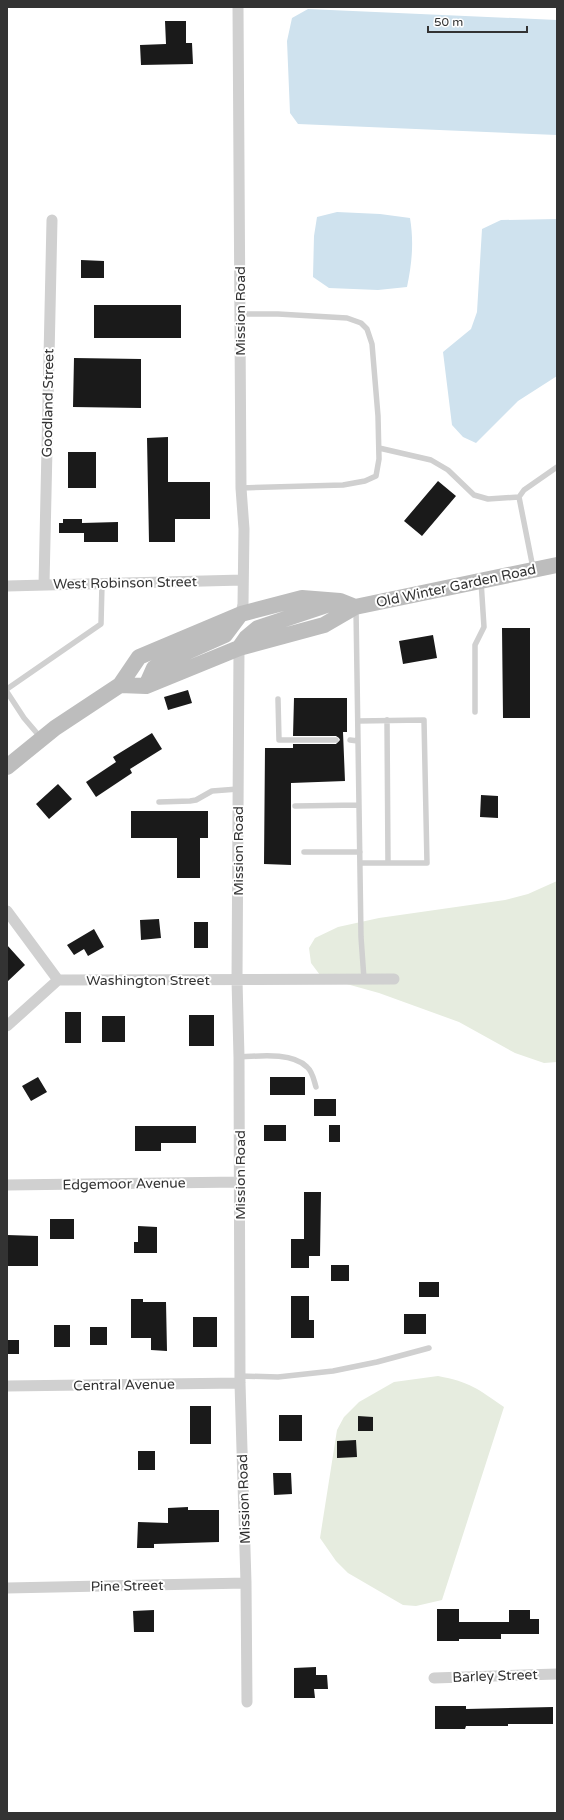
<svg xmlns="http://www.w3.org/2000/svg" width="564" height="1820" font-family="'Varela Round',sans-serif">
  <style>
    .green { fill: #e6ecdf }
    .water { fill: #cfe2ee }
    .building { fill: #1a1a1a }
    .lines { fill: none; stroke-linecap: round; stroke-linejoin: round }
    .service { stroke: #d0d0d0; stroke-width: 5.5 }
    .minor { stroke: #d0d0d0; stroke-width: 11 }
    .secondary { stroke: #bdbdbd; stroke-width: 16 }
    .labels { text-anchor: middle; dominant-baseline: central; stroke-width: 4; stroke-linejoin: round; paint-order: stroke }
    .street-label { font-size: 14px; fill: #333; stroke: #fff }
  </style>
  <rect width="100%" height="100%" fill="#fff"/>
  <!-- green -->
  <path class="green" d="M557 881V1062L544 1063 515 1053 459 1022 379 993 343 983 320 975 311 963 309 948 315 938 338 927 379 918 505 900 528 894Z
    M438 1376C470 1382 478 1389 504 1407L442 1600 416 1606 403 1605 348 1573 336 1561 320 1538 337 1430 344 1417 359 1402 394 1382Z"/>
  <!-- water -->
  <path class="water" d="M308 9 557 20V135L298 124 290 113 287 41 292 18Z
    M337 212 380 214 410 218C414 242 412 263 407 287L378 290 329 288 313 277 314 236 317 217Z
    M557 219V376L518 401 476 443 463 437 452 425 443 352 471 329 477 312 482 229 501 220Z"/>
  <!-- building -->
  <path class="building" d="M165 21H186V43H192L193 64 141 65 140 45 166 44Z
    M81 260 104 261V278H81Z
    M94 305H181V338H94Z
    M74 358 141 359V408L73 407Z
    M168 437V482H210V519H175V542H149L147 438Z
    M68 452H96V488H68Z
    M438 481 456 496 422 536 404 521Z
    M63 519H82V523L118 522V542H84V533H59V523H63Z
    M502 628H530V718H503Z
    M433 635 437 658 403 664 399 641Z
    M188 690 192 703 168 710 164 697Z
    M294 698H347V732H343L345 781 291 783V865L264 864 265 748H293V744H336L340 740 339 738 336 736H293Z
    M152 733 162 749 130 769 132 773 96 797 86 782 116 762 113 757Z
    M58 784 72 799 49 819 36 804Z
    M481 795 498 796V818L480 817Z
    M131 811H208V838H200V878H177V838H131Z
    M159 919 161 938 141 940 140 920Z
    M194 922H208V948H194Z
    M94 929 104 947 88 956 84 949 74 955 67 945Z
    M7 945 25 965 7 982Z
    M65 1012H81V1043H65Z
    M189 1015H214V1046H189Z
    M102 1016H125V1042H102Z
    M38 1077 47 1092 31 1101 22 1086Z
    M270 1077H305V1095H270Z
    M314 1099H336V1116H314Z
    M264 1125H286V1141H264Z
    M329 1125H340V1142H329Z
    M135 1126H196V1143H161V1151H135Z
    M304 1192H321L320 1256H309V1268H291V1239H304Z
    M50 1219H74V1239H50Z
    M138 1226 157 1227V1253H134V1242H138Z
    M7 1235 38 1236V1266H7Z
    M331 1265H349V1281H331Z
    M419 1282H439V1297H419Z
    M291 1296H309V1320H314V1338H291Z
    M131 1299H143V1302H166L167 1351 151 1350V1338H131Z
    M404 1314H426V1334H404Z
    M193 1317H217V1347H193Z
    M54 1325H70V1347H54Z
    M90 1327H107V1345H90Z
    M7 1340H19V1354H7Z
    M190 1406H211V1444H190Z
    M279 1415H302V1441H279Z
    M358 1416 373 1417V1431H358Z
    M356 1440 357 1457 337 1458V1441Z
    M138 1451H155V1470H138Z
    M273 1473H291L292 1494 274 1495Z
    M188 1507V1510H219V1542L154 1544V1548H137L138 1522 168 1523V1508Z
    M437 1609H459V1622H509V1610H530V1619H539V1634H501V1639H459V1641H437Z
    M154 1610V1632H134L133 1611Z
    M316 1667V1675H327L328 1689H314L315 1698H294V1668Z
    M435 1706H466V1709L553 1707V1724H508V1726H466L465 1729H435Z"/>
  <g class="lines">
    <!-- service -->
    <path class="service" d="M240 314H278L347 318 361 323 367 329 372 344 378 416 379 459 376 476 365 481 343 485 241 488
      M379 448 431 460 448 470 474 495 488 499 519 497
      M533 568 519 497 524 490 557 467
      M356 609 361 937 364 979
      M7 689 101 624 102 584
      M7 692 24 718 41 738
      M278 699 279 740H336
      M475 712V645L484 627 481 581
      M387 720 388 863
      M358 721 424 720 427 863H360
      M350 740 358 741
      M159 802 190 801 196 800 212 791 238 789
      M295 806 359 805
      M304 852H360
      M239 1057C259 1056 292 1052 307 1067 313 1072 314 1081 316 1087
      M240 1376 278 1377 333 1371 377 1362 429 1348"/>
    <!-- minor -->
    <path class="minor" d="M238 7 241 488 244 529 243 604 241 614
      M44 585 52 220
      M7 586 243 580
      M239 648 237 980 239 1057 240 1383 246 1583 247 1702
      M7 911 58 980
      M58 980 394 979
      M7 1026 58 980
      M7 1185 240 1182
      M7 1386 240 1383
      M7 1588 246 1583
      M434 1678 557 1674"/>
    <!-- secondary -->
    <path class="secondary" d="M239 648 246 638 258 628 333 603
      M120 685 146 686 239 648 324 625 355 607 557 565
      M146 686 154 668 171 659 225 635 240 615
      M7 767 55 728 120 685 139 657 241 614 302 598 340 601 355 607"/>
  </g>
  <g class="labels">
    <!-- street labels -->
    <g class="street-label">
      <text transform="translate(240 311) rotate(-90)">Mission Road</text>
      <text transform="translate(48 403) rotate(-89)">Goodland Street</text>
      <text transform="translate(125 583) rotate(-1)">West Robinson Street</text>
      <text transform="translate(456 586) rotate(-12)">Old Winter Garden Road</text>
      <text transform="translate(238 851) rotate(-90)">Mission Road</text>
      <text x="148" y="980">Washington Street</text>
      <text transform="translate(240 1175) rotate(-90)">Mission Road</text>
      <text transform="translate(124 1184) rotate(-1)">Edgemoor Avenue</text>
      <text transform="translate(124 1385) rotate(-1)">Central Avenue</text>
      <text transform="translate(244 1499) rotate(-92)">Mission Road</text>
      <text transform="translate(127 1586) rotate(-1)">Pine Street</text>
      <text transform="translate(495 1676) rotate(-2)">Barley Street</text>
    </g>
  </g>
  <!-- border -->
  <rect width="564" height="1820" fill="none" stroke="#333333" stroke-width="16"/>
  <!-- scale -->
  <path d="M428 26v6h99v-6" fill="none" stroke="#333333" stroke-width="2"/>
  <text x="434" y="26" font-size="12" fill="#333333" stroke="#ffffff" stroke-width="3" paint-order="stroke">50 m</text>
</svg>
